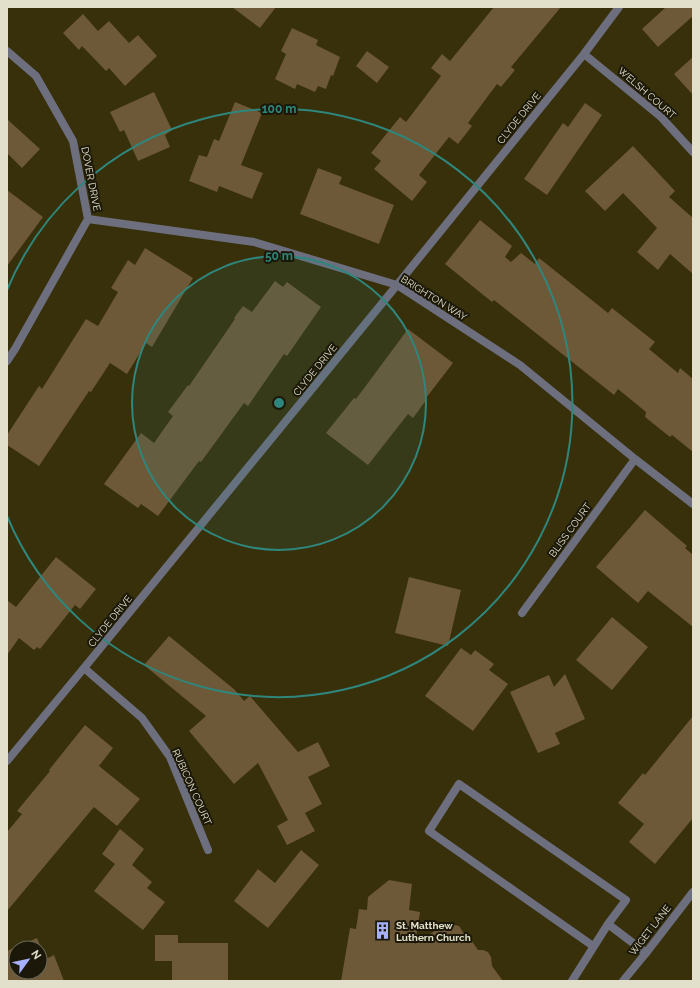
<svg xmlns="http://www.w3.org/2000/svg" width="700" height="988" font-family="Raleway,sans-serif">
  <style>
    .building { fill: #6d5837; fill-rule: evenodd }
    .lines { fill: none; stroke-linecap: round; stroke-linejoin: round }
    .lane { stroke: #6d6f7f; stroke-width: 8 }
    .street { stroke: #6d6f7f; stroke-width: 8 }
    .ring { fill: none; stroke: #2f867c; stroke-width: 2 }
    .labels { text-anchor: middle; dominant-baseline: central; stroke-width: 4; stroke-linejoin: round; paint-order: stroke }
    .street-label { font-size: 10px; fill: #e2dfca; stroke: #1b1809 }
    .poi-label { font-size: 10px; font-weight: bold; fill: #e2dfca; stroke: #1b1809; text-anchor: start }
    .centre { fill: #2f867c; stroke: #1b1809; stroke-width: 2 }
    .ring-label { font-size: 12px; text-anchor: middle; font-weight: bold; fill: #2f867c; stroke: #1b1809; stroke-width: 4; stroke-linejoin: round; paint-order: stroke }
  </style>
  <rect width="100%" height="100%" fill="#37300b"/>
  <!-- building -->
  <path class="building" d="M232 7H276L260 28Z
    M494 7H561L511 67 515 70 501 87 497 84 468 123 472 126 458 144 449 137 419 175 427 182 412 201 374 169 381 161 371 153 400 117 406 122 441 76 431 68 442 54 450 61Z
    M666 7H693V16L658 47 642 29Z
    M83 14 98 31 109 21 129 43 138 35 157 56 125 86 109 68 106 71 82 46 79 50 63 33Z
    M292 28 318 40 316 45 340 57 333 76 331 75 326 89 318 86 315 92 297 84 295 89 275 79 286 54 281 51Z
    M367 51 389 67 377 83 356 66Z
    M693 57V95L674 74Z
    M154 92 172 130 165 135 170 147 138 161 124 130 120 132 110 112Z
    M235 102 262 113 241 165 263 173 252 199 219 186 217 192 189 181 199 155 207 157 214 139 219 141Z
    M585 103 602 115 547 195 524 179 563 123 568 127Z
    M7 119 40 149 22 168 7 153Z
    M633 146 675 191 669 197 693 218V274L670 254 658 270 637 252 657 228 623 193 605 211 585 191Z
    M318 168 342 177 339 184 394 205 379 244 300 214Z
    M7 190 43 217 7 266Z
    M480 220 512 246 505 257 511 262 521 253 535 264 539 258 608 313 612 308 655 342 649 349 678 373 680 368 693 379V452L672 435 670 437 645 417 646 412 618 389 614 395 494 300 492 302 445 264Z
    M145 248 193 278 152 347 146 343 127 374 110 363 91 392 89 391 39 466 7 445V435L39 386 42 389 86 319 98 326 118 292 111 288 128 260 135 265Z
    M275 281 283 287 287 282 321 307 287 356 284 354 248 406 244 403 201 462 199 461 158 516 141 504 138 508 104 484 141 433 154 443 173 416 168 412 188 385 189 386 235 319 234 318 243 306 252 312Z
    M408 329 453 363 426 398 427 399 413 418 408 414 368 465 326 433 354 398 356 399Z
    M645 510 687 546 685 548 693 555V627L648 591 638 603 596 567Z
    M56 557 96 589 80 609 75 605 40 649 37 647 34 650 19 638 7 655V600L16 607Z
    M409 577 461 590 448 646 395 633Z
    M612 617 648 647 612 690 576 660Z
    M169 636 235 690 244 701 250 696 298 752 318 742 330 766 308 777 322 804 305 813 315 831 287 845 277 826 288 820 258 763 234 784 189 731 206 716 144 665Z
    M461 648 471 655 475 650 494 664 489 670 508 684 473 731 425 696Z
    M565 674 585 719 555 733 560 744 538 753 510 692 549 675 554 687Z
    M693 716V818L655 864 629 842 644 824 618 803 643 773 645 775Z
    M85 725 113 748 99 766 140 799 117 826 94 807 7 911V832L22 814 17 811 50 771 49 770Z
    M120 829 144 849 132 865 152 882 147 888 165 902 143 930 94 891 115 864 102 854Z
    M301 850 319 865 268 928 234 901 258 869 275 883Z
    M389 880 412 884 409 910 420 912 415 944 445 924H450L459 926 465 935 467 934 478 950H483L488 952 491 957 492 966 503 981H341L350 928 356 929 359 909 367 910 368 897Z
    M155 935H178V943H228V981H172V961H155Z
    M37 938 46 959 54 955 64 981H7V951ZM16 948H40V972H16Z"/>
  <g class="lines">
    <!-- lane -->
    <path class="lane" d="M608 924 646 953
      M572 981 608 924 626 900 459 784 429 831 593 946"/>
    <!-- street -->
    <path class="street" d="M7 51 36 76 73 141 88 219 15 349 7 361
      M584 54 661 117 693 152
      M88 219 254 242 397 285 520 365 635 459 693 504
      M522 613 635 459
      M84 668 142 718 170 757 208 850
      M7 761 84 668 397 285 584 54 619 7
      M623 981 646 953 693 892"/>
  </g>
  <!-- distance rings -->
  <circle cx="279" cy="403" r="147" fill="#2f867c" fill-opacity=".12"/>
  <g class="ring">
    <circle cx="279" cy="403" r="147"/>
    <path d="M7 290A294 294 0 1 1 7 516"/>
  </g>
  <!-- icons -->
  <defs>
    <symbol id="building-bare" viewBox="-9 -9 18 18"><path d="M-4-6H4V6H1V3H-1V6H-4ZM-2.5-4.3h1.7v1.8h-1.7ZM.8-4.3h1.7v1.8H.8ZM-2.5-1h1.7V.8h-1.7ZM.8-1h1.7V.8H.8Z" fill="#a7b0fc" stroke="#1b1809" stroke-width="2.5" paint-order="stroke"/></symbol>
  </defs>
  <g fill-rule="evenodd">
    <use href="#building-bare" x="370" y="918" width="25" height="25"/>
  </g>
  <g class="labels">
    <!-- street labels -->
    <g class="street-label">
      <text transform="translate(647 93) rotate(41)">WELSH COURT</text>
      <text transform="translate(519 118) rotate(-51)">CLYDE DRIVE</text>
      <text transform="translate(91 179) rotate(79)">DOVER DRIVE</text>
      <text transform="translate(434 298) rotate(32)">BRIGHTON WAY</text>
      <text transform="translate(315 370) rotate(-51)">CLYDE DRIVE</text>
      <text transform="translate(570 530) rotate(-54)">BLISS COURT</text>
      <text transform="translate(110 621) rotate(-51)">CLYDE DRIVE</text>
      <text transform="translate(192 787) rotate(66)">RUBICON COURT</text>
      <text transform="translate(650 930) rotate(-52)">WIGET LANE</text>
    </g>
    <!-- poi labels -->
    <g class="poi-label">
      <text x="396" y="925">St. Matthew<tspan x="396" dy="12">Luthern Church</tspan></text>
    </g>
  </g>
  <circle cx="279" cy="403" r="6" class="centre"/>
  <g class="ring-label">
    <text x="279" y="113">100 m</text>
    <text x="279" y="260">50 m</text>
  </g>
  <!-- border -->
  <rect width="700" height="988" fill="none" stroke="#e2dfca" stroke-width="16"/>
  <!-- north arrow -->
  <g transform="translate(28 960) rotate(57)"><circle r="19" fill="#1b1809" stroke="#6b6856"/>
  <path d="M0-3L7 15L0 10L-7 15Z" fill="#a7b0fc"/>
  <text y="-6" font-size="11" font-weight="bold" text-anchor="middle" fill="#e2dfca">N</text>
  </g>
</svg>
